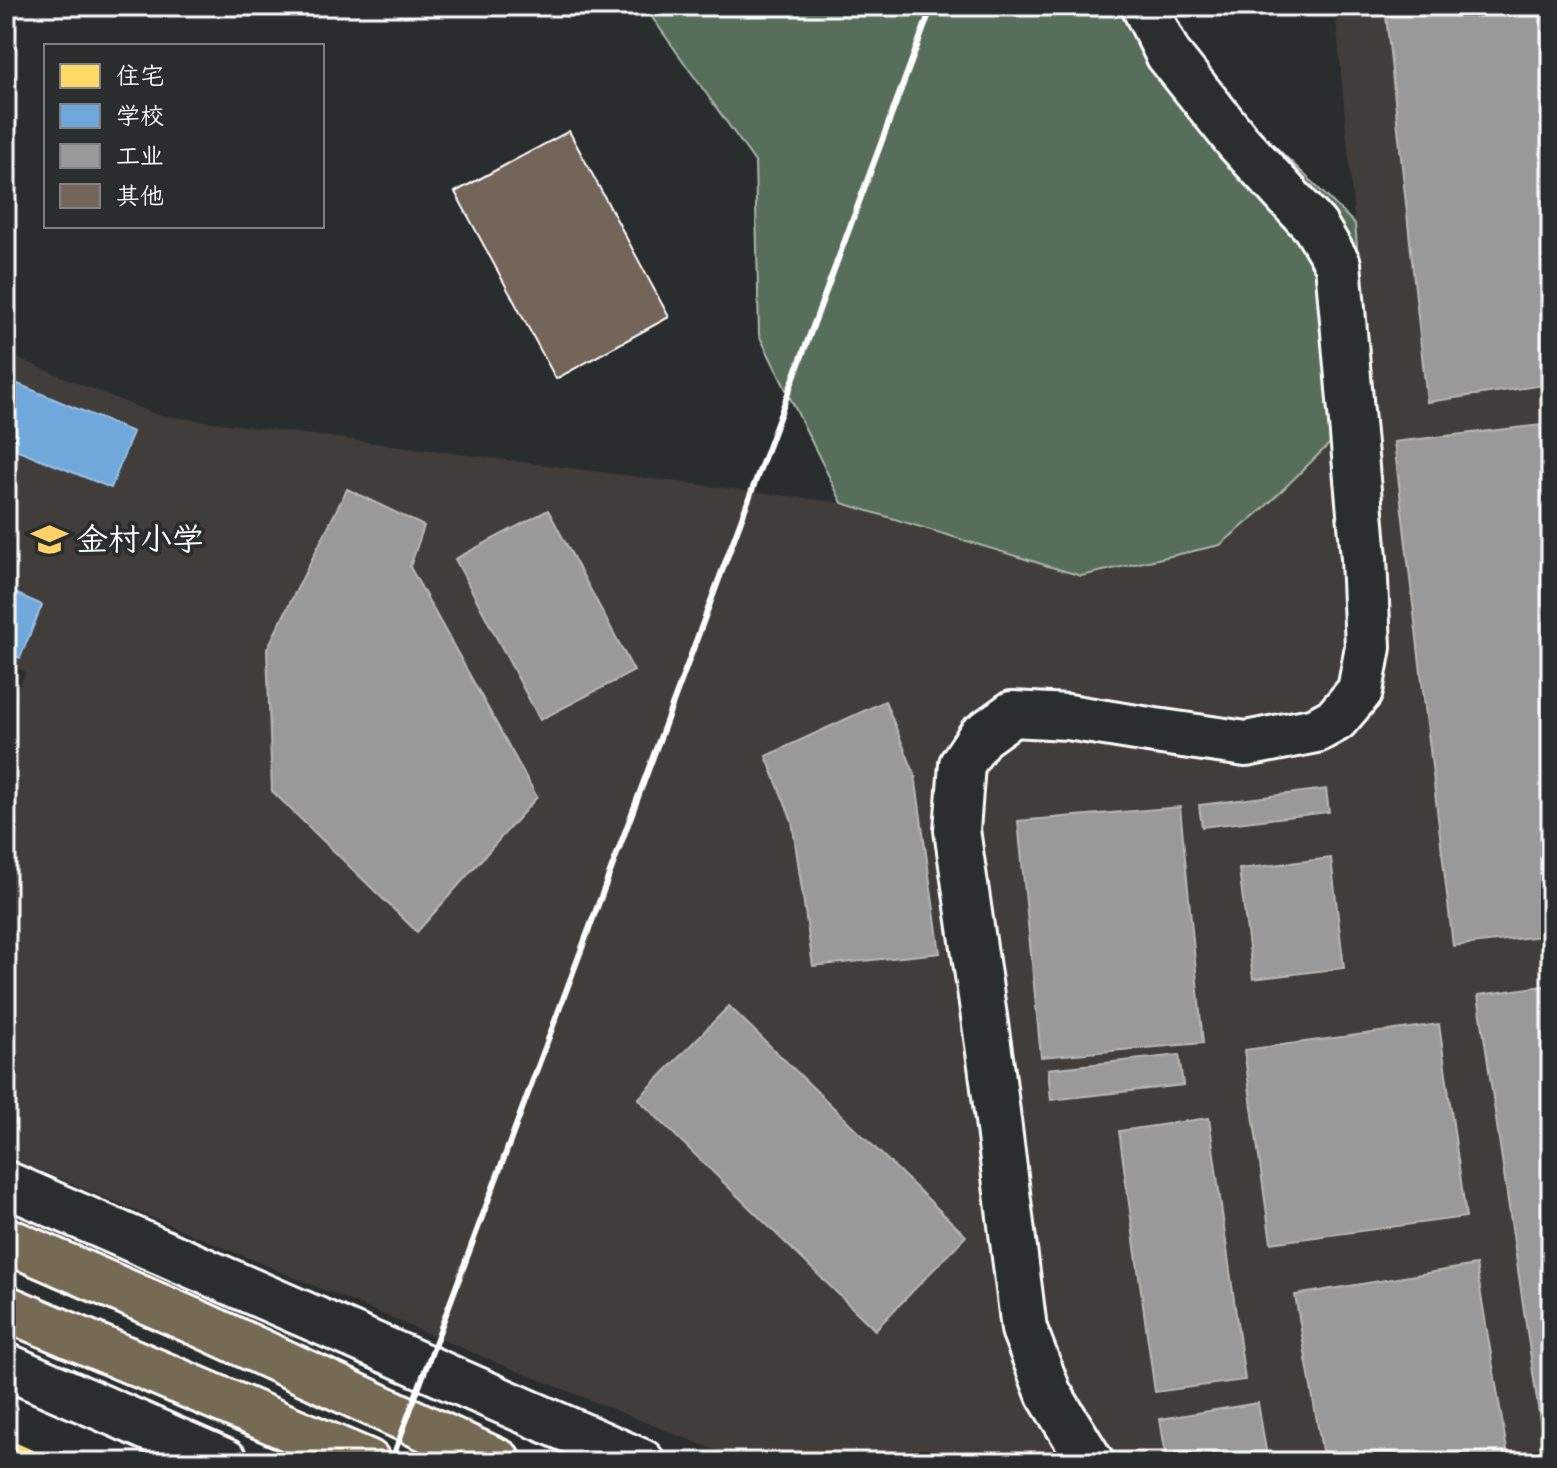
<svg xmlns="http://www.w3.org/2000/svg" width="1557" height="1468" font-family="Caveat,'LXGW WenKai TC',sans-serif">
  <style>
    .built { fill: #403e3b }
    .green { fill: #566e5a; stroke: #aab6ac; stroke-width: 2 }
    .homes { fill: #ffd966; stroke: #ffe494; stroke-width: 2 }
    .schools { fill: #6fa8dc; stroke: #9ac2e6; stroke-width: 2 }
    .industry { fill: #999; stroke: #b8b8b8; stroke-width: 2 }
    .building { fill: #736559; stroke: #fff; stroke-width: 2 }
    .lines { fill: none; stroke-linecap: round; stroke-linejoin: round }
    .minor-casing { stroke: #fff; stroke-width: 50 }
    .major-casing { stroke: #fff; stroke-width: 50 }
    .minor { stroke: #2a2d2e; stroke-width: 44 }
    .major { stroke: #746b52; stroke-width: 44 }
    .rail { stroke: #fff; stroke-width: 6 }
    .labels { text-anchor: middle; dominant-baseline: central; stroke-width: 8; stroke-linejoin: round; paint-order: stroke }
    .poi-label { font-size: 32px; fill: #fff; stroke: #2a2d2e; text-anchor: start }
  </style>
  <rect width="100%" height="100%" fill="#2a2d2e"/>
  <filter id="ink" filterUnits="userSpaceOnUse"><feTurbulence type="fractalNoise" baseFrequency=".0125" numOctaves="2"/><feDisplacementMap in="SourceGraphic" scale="16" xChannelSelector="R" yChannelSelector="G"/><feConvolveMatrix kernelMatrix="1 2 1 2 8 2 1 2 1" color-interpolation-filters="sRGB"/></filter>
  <g filter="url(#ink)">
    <!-- built -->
    <path class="built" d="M1335 6H1551V1462H745L498 1363 6 1156V712L26 672 6 663V354L157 415 842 503 1081 576 1220 545 1263 509 1371 403Z"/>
    <!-- green -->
    <path class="green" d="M644 6H1131L1355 224 1371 403 1263 509 1220 545 1081 576 842 503 759 335 755 162Z"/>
    <!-- homes -->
    <path class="homes" d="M7 1440 46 1457 44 1462H6Z"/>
    <!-- schools -->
    <path class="schools" d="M6 379 133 432 111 488 6 445Z
      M6 589 42 605 20 658 6 652Z"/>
    <!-- industry -->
    <path class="industry" d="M1385 6H1551V384L1427 402Z
      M1551 424V935L1453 946 1394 442Z
      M347 489 424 526 410 567 537 797 417 932 272 791 267 649Z
      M548 510 634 671 540 720 455 559Z
      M885 701 915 775 940 953 813 966 792 821 766 756Z
      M1326 789 1329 812 1202 827 1199 805Z
      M1180 807 1203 1043 1041 1057 1018 821Z
      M1331 858 1344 968 1253 979 1239 869Z
      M1551 985V1462H1546L1478 995Z
      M729 1006 966 1236 875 1330 638 1099Z
      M1439 1024 1466 1217 1271 1243 1244 1050Z
      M1179 1055 1183 1085 1051 1100 1048 1069Z
      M1209 1118 1245 1380 1155 1392 1119 1131Z
      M1476 1265 1509 1462H1324L1295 1295Z
      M1258 1403 1268 1462H1167L1160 1419Z"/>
    <!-- building -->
    <path class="building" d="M569 131 669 317 556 379 455 192Z"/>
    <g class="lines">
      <defs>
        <path id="minor" d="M6 1184 642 1462
          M6 1366 226 1462
          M1091 1462 1049 1394 1024 1329 992 1072 957 830 962 764 980 737 1012 714 1068 717 1155 731 1246 744 1316 730 1336 719 1360 691 1368 647 1364 558 1338 264 1315 226 1238 142 1168 54 1144 6"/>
        <path id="major" d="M6 1240 202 1325 499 1462
          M6 1308 368 1462"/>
      </defs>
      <!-- minor casing -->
      <use href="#minor" class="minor-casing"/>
      <!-- major casing -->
      <use href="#major" class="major-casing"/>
      <!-- minor -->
      <use href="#minor" class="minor"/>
      <!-- major -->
      <use href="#major" class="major"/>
      <!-- rail -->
      <path class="rail" d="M391 1462 932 6"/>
    </g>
  </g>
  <!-- icons -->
  <defs>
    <symbol id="school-bare" viewBox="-9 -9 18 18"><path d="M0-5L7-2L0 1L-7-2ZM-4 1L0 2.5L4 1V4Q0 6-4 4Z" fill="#ffd166" stroke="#2a2d2e" stroke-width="2.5" paint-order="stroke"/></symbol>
  </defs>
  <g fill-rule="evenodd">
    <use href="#school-bare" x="24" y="514" width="51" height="51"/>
  </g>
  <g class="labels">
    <!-- poi labels -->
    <g class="poi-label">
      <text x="76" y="539">金村小学</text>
    </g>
  </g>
  <!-- margin -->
  <rect width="1557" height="1468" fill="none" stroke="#2a2d2e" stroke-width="32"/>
  <rect x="16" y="16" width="1525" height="1436" fill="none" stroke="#fff" stroke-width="3" filter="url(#ink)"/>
  <!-- legend -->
  <rect x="44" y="44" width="280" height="184" fill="#2a2d2e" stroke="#7f8182" stroke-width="2"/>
  <rect x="60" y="64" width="40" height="24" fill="#ffd966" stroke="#7f8182" stroke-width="2"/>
  <text x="116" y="84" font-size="24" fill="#ffffff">住宅</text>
  <rect x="60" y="104" width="40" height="24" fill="#6fa8dc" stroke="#7f8182" stroke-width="2"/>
  <text x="116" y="124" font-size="24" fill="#ffffff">学校</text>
  <rect x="60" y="144" width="40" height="24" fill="#999999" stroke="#7f8182" stroke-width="2"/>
  <text x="116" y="164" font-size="24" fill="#ffffff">工业</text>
  <rect x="60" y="184" width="40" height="24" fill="#736559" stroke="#7f8182" stroke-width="2"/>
  <text x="116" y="204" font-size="24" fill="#ffffff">其他</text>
</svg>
